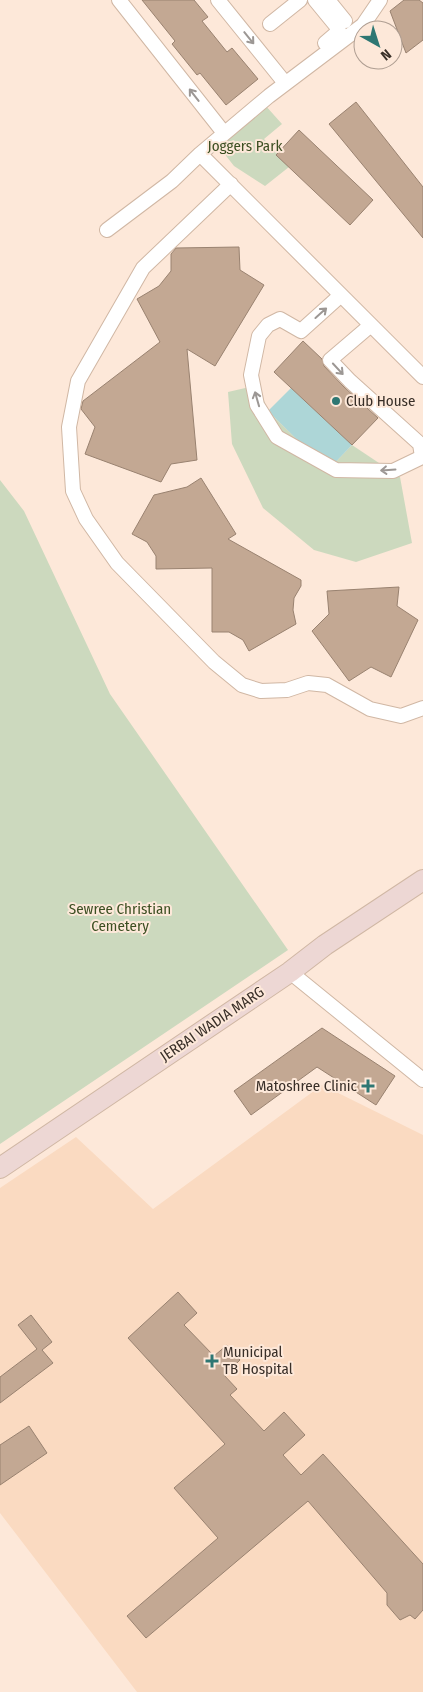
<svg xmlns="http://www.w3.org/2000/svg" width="423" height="1692" font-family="'Fira Sans Condensed',sans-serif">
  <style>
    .built { fill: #fadac1 }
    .green { fill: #ccd9be }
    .water { fill: #add6d7 }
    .building { fill: #c3a893; stroke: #998270 }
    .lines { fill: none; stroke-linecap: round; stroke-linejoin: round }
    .street-casing { stroke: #d0b7a4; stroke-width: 16 }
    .secondary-casing { stroke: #d0b7a4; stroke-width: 22 }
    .street { stroke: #fff; stroke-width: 14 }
    .secondary { stroke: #edd7d4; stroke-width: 20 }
    .oneway { stroke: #9c9794 }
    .poi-dot { fill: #2e7773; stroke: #fde8d9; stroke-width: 2 }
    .labels { text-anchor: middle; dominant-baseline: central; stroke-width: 4; stroke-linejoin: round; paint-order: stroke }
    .park-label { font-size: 15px; fill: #3c4f22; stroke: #fde8d9 }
    .poi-label { font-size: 15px; fill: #392f28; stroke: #fde8d9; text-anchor: start }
    .street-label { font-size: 15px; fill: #392f28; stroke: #fde8d9 }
  </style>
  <rect width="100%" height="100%" fill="#fde8d9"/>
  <!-- built -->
  <path class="built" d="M322 1085 423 1135V1692H137L0 1513V1188L76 1137 153 1209Z"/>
  <!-- green -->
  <path class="green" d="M265 105 282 124 264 139 289 167 265 186 234 166 216 143Z
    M258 385 268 411 328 470 352 445 400 477 412 543 356 562 314 550 263 508 232 444 228 392Z
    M0 480 24 511 110 694 288 950 0 1144Z"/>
  <!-- water -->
  <path class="water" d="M291 388 352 445 328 470 268 411Z"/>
  <!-- building -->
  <path class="building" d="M142 0H194L208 17 202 21 227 52 232 48 258 79 226 105 200 73 197 75 172 44 175 41Z
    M404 0H419L423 3V40L406 53 390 11Z
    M356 102 423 187V238L329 124Z
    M299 130 373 200 350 225 276 155Z
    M239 247 240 270 264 285 215 366 187 349 197 460 171 464 161 482 85 454 95 427 81 409 83 401 160 342 137 299 159 286 171 271V254L176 248Z
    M303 341 322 359 324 366 344 387 378 418 352 445 274 372Z
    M201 478 236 534 228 539 301 580V586L294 598 293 610 296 624 249 651 243 640 229 632H212V568L156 569V556L147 542 132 534 154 495 187 487Z
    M399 587 397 606 418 620 391 677 371 667 349 681 312 631 329 614 327 591Z
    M322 1028 395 1076 376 1105 317 1067 251 1115 234 1091Z
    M178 1292 197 1313 184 1325 214 1356 227 1345 240 1360 224 1375 237 1389 230 1395 264 1431 284 1412 305 1435 283 1455 301 1475 323 1454 423 1564V1610L415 1619 410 1615 400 1620 387 1605V1593L308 1501 146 1638 127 1616 218 1538 174 1488 225 1444 128 1338Z
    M31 1315 52 1342 42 1350 53 1363 0 1403V1377L37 1349 18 1325Z
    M29 1426 47 1453 0 1485V1445Z"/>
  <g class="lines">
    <defs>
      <path id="street" d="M119 0 224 133
        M218 0 285 83
        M315 0 338 28 339 31 325 43
        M328 0 345 21
        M270 24 300 0
        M200 154 423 377
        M231 184 143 268 78 381 69 427 73 491 86 519 117 563 214 662 242 685 261 691 287 690 308 683 327 685 370 709 401 716 423 708
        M107 230 172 181 200 154 269 96 363 25 380 0
        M341 295 301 331 280 319 268 325 259 336 251 375 257 405 277 437 336 470 393 471 422 457 420 444 350 381 330 360 371 325
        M290 972 423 1080"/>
      <path id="secondary" d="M0 1168 290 972 325 945 423 880"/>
    </defs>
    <!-- street casing -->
    <use href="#street" class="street-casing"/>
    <!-- secondary casing -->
    <use href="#secondary" class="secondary-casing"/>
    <!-- street -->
    <use href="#street" class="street"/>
    <!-- secondary -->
    <use href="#secondary" class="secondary"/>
  </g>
  <!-- one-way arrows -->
  <defs><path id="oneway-shaft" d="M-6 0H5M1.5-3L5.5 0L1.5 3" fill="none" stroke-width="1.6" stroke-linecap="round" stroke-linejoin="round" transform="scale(1.25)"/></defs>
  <g class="oneway">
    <use href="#oneway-shaft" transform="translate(249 38) rotate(51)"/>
    <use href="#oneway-shaft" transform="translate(194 95) rotate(-128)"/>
    <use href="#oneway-shaft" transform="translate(321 313) rotate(-42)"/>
    <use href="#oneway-shaft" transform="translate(338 369) rotate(47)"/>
    <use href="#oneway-shaft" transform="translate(257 399) rotate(-106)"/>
    <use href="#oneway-shaft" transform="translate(388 470) rotate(176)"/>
  </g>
  <!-- markers -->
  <g class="poi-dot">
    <circle cx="336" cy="401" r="5"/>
    <path d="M365.5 1078.5h5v5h5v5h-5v5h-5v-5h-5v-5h5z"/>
    <path d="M209.5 1353.5h5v5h5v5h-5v5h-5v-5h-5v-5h5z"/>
  </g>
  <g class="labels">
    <!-- park labels -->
    <g class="park-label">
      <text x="245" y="146">Joggers Park</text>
      <text x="120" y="909">Sewree Christian<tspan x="120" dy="17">Cemetery</tspan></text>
    </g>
    <!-- poi labels -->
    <g class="poi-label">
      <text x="346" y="401">Club House</text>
      <text x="357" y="1086" text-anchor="end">Matoshree Clinic</text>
      <text x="223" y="1352">Municipal<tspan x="223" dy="17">TB Hospital</tspan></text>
    </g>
    <!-- street labels -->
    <g class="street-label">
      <text transform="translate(212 1024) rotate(-34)">JERBAI WADIA MARG</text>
    </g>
  </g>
  <!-- north arrow -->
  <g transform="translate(378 45) rotate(141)"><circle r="24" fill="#fde8d9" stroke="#af9e92"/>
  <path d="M0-4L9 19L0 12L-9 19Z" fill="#2e7773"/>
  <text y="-8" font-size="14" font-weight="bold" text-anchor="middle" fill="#392f28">N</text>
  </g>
</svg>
